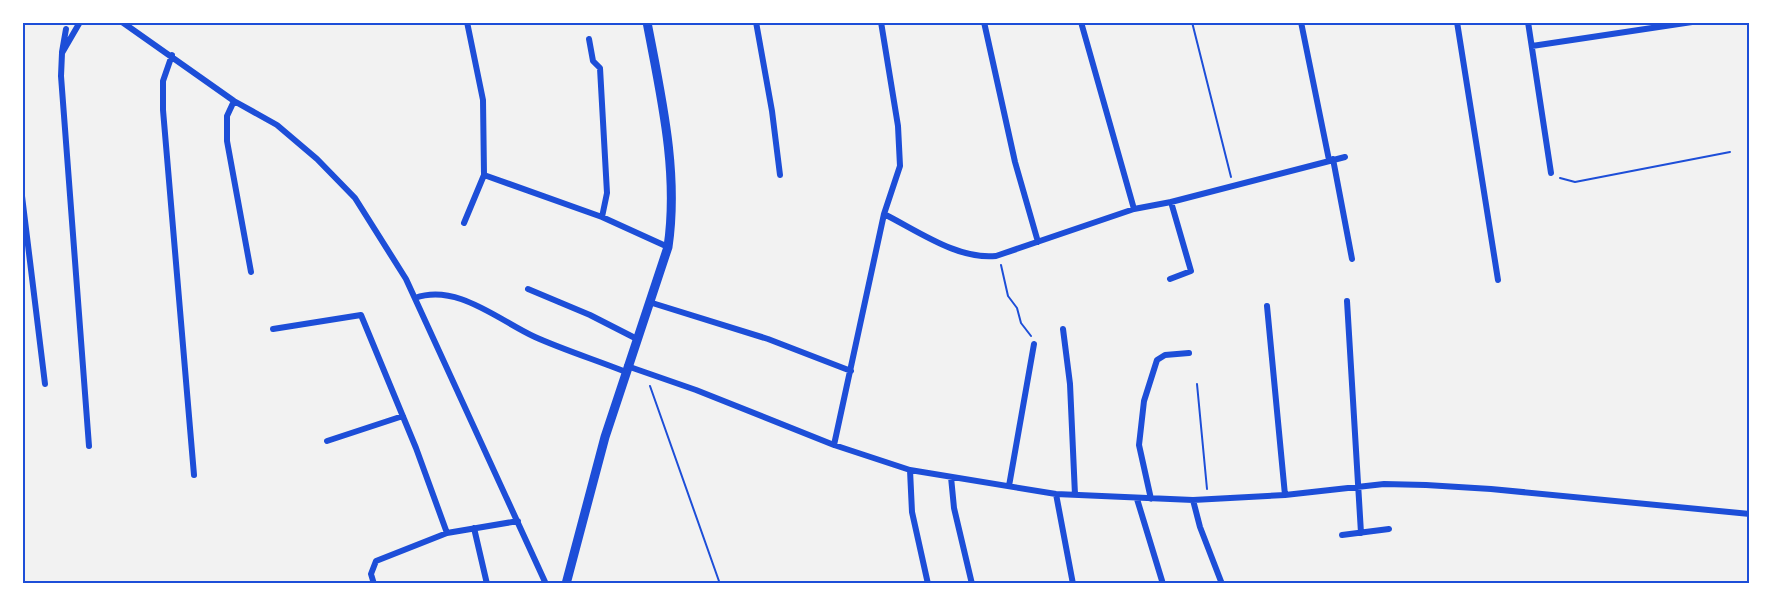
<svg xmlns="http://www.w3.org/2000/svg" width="1772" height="606" font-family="'PT Sans Narrow',sans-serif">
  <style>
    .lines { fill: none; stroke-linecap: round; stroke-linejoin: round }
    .path { stroke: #1d4ed8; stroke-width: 2 }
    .minor { stroke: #1d4ed8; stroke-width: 6 }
    .secondary { stroke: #1d4ed8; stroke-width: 9 }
    .neatline { fill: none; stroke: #1d4ed8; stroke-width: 2 }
  </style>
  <rect width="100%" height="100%" fill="#f2f2f2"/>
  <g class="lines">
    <!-- path -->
    <path class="path" d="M1192 22 1231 177
      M1560 178 1575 182 1730 152
      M1001 265 1008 296 1017 308 1021 323 1031 336
      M1197 384 1207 489
      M650 386 720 584"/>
    <!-- minor -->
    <path class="minor" d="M80 22 62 53 61 76 89 446
      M122 22 234 101 277 125 317 159 355 198 406 279 546 584
      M756 22 772 111 780 175
      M984 22 1015 162 1038 242
      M1081 22 1134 209
      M1301 22 1329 160
      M1457 22 1498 280
      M1528 22 1551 173
      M589 39 593 61 600 68 607 193 602 217
      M1532 46 1692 22
      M62 52 66 29
      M172 55 163 81V110L194 475
      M234 101 227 116V141L251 272
      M1333 159 1352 259
      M484 175 602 217 668 247
      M22 196 45 384
      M884 214C918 231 958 260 996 256L1134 209 1171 202 1345 157
      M464 223 484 175 483 100 467 22
      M1170 279 1191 271 1171 202
      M528 289 590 315 637 339
      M415 298C457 283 498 320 535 337 564 350 596 360 626 372
      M1347 301 1361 533
      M649 302 768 339 851 371
      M1267 306 1285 495
      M273 329 361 315 416 448 447 533
      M1063 329 1070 384 1075 495
      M627 366 696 390 834 445 910 470 1056 494 1193 500 1285 495 1384 484 1426 485 1491 489 1750 514
      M327 441 403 416
      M834 445 884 214 900 166 898 126 881 22
      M910 470 912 512 928 584
      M951 477 954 508 972 584
      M1009 486 1034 344
      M1056 494 1073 584
      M1137 499 1163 584
      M1151 499 1139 445 1144 401 1157 360 1165 355 1189 353
      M1193 500 1200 527 1222 584
      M474 528 487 584
      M1342 535 1389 529
      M374 584 371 574 376 561 447 533 518 521"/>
    <!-- secondary -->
    <path class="secondary" d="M566 584 605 437 668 247C679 172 661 96 647 22"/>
  </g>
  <!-- border -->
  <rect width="1772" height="606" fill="none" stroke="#ffffff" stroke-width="48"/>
  <rect x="24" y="24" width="1724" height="558" class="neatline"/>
</svg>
